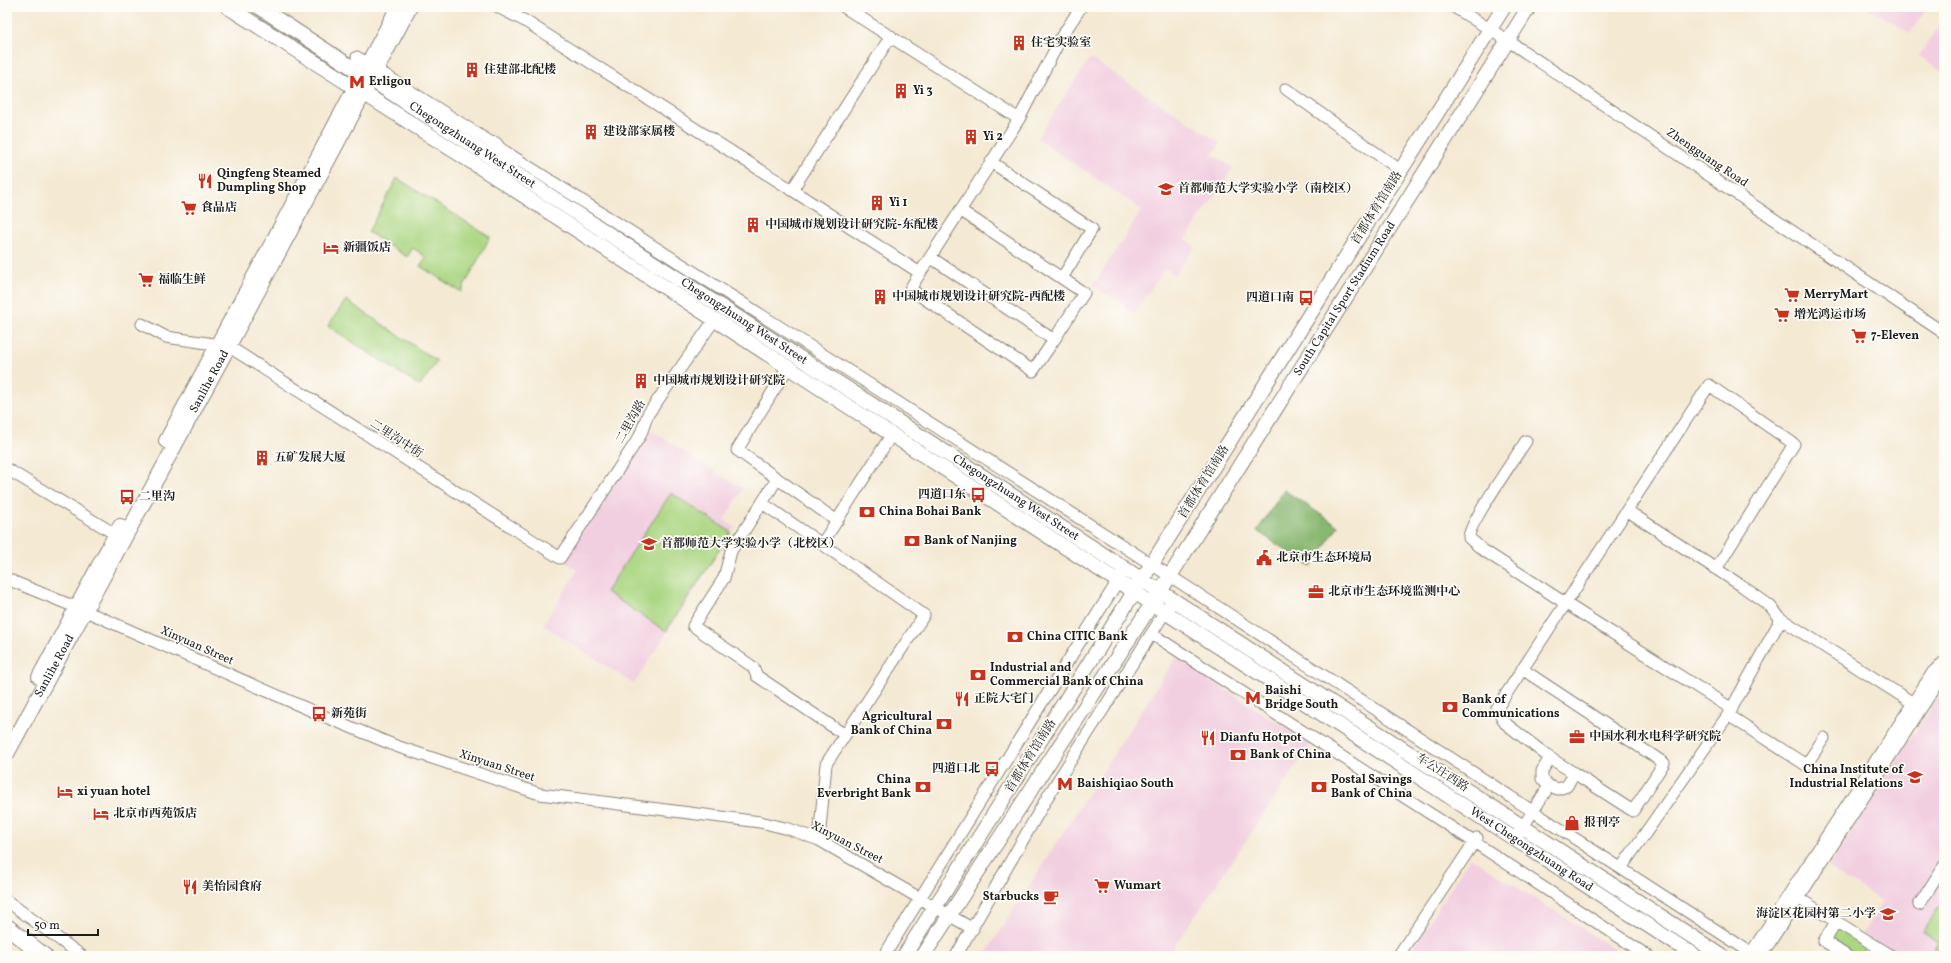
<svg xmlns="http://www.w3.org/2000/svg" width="1951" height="963" font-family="Vollkorn,'Noto Serif SC',serif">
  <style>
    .built { fill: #f2cfe0 }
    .green { fill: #abd682; stroke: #64794f }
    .forest { fill: #88b770; stroke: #526a46 }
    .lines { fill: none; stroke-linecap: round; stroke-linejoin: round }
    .minor-casing { stroke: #888278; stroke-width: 13 }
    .major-casing { stroke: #888278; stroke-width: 16 }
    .highway-casing { stroke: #888278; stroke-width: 18 }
    .minor { stroke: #fff; stroke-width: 11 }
    .major { stroke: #fff; stroke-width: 14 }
    .highway { stroke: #fff; stroke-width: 16 }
    .labels { text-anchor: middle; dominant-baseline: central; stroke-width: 3.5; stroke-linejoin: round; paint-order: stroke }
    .poi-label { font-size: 12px; font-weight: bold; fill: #1c1c1c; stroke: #fdfcf7; text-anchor: start }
    .street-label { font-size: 12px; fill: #1c1c1c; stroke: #fdfcf7 }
  </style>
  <rect width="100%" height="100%" fill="#fdfcf7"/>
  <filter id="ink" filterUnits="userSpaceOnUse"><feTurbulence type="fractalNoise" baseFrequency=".025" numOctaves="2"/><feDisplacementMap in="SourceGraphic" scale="8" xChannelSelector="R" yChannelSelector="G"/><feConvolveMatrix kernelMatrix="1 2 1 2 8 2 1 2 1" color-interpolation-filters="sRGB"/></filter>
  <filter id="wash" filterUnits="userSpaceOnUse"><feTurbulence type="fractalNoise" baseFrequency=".012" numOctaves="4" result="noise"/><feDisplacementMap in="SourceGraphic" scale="16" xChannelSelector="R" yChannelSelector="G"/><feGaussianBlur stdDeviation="0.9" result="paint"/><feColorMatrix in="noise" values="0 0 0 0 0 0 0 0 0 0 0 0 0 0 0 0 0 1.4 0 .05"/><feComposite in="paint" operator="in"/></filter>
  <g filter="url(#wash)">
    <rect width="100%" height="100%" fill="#f4e9d3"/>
    <!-- built -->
    <path class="built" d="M1867 7H1928L1910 33Z
      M1944 17V72L1919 56Z
      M1090 58 1221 143 1213 154 1233 168 1186 239 1195 246 1175 275 1165 268 1135 313 1093 285 1142 210 1037 138Z
      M649 429 743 489 724 520 735 527 634 684 543 625 578 570 564 561Z
      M1176 657 1311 744 1168 956H984Z
      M1944 687V956H1897L1862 934 1882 902 1828 867Z
      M1470 857 1625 956H1408Z"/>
    <!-- green -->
    <path class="green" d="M397 178 490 237 461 292 420 266 426 257 413 248 407 257 368 232Z
      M346 300 437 361 420 386 328 326Z
      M671 493 731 532 666 631 606 592Z
      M1944 899V950L1940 956H1931L1939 941 1923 931Z
      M1838 925 1868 945 1861 956H1851L1828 941Z"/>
    <!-- forest -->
    <path class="forest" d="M1284 490 1338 526 1311 567 1257 531Z"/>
  </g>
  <g filter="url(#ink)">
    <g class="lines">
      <defs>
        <path id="minor" d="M498 7 525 21 792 190 891 36
          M844 7 1019 119
          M1454 7 1507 40 1944 333
          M357 57 1170 576 1756 956
          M1286 89 1400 170
          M991 162 1092 229 1062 278
          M792 190 920 273 1019 119 1062 36 1081 7
          M960 210 1084 293 1054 340
          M920 273 910 289 1033 371 1054 340 930 257
          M142 324 166 337 228 346 560 558 640 436 648 414 715 319
          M788 367 737 450 837 521
          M1526 441C1517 455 1467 526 1469 538L1483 550 1565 603 1732 709
          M7 469 115 534
          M762 503 777 479
          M1628 511 1742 586 1770 606 1781 619 1913 703
          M822 544 762 503 731 551 724 578 693 626 753 667 757 676 845 735
          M7 579 97 616 319 714 396 746 540 794 760 822 789 829 819 840 973 929
          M1152 634 1474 842 1648 956
          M1522 669 1664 763 1633 811 1574 773
          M1728 715 1806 765 1824 738
          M1550 758 1505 723 1497 708 1709 385 1794 444 1716 569
          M1519 833 1549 786 1558 789 1567 786 1574 773 1550 758 1542 771V779L1549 786
          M819 840 826 764 924 615 822 544 892 434
          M1621 868 1728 715 1781 619
          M1798 898 1892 956
          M7 901 82 956
          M1919 905 1944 866
          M1836 922 1824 941 1847 956
          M884 956 1126 568
          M956 956 1048 796 1169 606
          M1398 956 1477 838
          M1749 956 1933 672 1944 662
          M1761 956 1942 676 1944 670"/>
        <g id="major">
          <path id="s1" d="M228 7 475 164 1695 956"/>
          <path id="s2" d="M259 7 1722 956"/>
          <path d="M495 144 509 165"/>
          <path d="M166 441 398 7"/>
          <path d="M39 677 120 526"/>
          <path id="s3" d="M7 754 223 357 410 7"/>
          <path d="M904 956 1504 7"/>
          <path id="s4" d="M923 956 1170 576 1529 7"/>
        </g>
        <path id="highway" d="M7 927 44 956"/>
      </defs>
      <!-- minor casing -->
      <use href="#minor" class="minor-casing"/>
      <!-- major casing -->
      <use href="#major" class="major-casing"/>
      <!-- highway casing -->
      <use href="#highway" class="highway-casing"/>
      <!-- minor -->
      <use href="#minor" class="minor"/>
      <!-- major -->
      <use href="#major" class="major"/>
      <!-- highway -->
      <use href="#highway" class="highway"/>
    </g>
  </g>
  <!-- icons -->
  <defs>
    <symbol id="building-bare" viewBox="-9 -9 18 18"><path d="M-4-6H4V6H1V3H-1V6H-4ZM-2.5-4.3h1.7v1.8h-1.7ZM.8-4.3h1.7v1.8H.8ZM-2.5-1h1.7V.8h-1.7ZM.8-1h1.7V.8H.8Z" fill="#c8321e" stroke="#fdfcf7" stroke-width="2.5" paint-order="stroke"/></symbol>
    <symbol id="metro-bare" viewBox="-9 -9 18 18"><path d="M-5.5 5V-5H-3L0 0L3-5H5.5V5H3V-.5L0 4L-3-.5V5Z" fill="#c8321e" stroke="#fdfcf7" stroke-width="2.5" paint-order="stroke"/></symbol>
    <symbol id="restaurant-bare" viewBox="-9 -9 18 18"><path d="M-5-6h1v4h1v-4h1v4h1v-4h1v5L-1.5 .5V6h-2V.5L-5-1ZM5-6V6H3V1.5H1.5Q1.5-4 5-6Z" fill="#c8321e" stroke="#fdfcf7" stroke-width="2.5" paint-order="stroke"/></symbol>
    <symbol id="school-bare" viewBox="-9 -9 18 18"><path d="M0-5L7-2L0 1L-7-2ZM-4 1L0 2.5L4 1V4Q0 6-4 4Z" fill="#c8321e" stroke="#fdfcf7" stroke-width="2.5" paint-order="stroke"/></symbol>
    <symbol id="supermarket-bare" viewBox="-9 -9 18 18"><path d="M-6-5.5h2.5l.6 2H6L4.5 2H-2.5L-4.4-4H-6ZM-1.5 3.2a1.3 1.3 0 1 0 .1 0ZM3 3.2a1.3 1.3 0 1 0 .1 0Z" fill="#c8321e" stroke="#fdfcf7" stroke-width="2.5" paint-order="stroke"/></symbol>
    <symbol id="hotel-bare" viewBox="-9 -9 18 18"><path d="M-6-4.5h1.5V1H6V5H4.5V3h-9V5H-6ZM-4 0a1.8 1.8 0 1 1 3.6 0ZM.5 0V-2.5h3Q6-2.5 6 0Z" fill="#c8321e" stroke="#fdfcf7" stroke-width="2.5" paint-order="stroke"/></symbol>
    <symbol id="bus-bare" viewBox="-9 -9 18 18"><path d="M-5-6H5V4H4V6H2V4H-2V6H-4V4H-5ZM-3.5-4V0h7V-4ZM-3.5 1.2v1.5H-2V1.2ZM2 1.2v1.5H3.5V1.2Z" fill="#c8321e" stroke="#fdfcf7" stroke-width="2.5" paint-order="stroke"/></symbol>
    <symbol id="bank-bare" viewBox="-9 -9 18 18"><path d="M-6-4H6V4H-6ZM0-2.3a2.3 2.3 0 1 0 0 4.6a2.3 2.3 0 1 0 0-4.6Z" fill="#c8321e" stroke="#fdfcf7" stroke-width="2.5" paint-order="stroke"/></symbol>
    <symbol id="civic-bare" viewBox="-9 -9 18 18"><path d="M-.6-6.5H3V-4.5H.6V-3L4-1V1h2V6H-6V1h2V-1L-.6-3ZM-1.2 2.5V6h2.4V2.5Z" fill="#c8321e" stroke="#fdfcf7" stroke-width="2.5" paint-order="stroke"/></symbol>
    <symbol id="office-bare" viewBox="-9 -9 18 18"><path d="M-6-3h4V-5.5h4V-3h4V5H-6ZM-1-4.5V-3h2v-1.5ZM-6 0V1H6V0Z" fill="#c8321e" stroke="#fdfcf7" stroke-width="2.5" paint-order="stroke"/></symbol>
    <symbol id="university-bare" viewBox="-9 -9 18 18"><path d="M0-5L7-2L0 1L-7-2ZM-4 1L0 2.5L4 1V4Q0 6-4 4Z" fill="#c8321e" stroke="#fdfcf7" stroke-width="2.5" paint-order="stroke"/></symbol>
    <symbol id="shop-bare" viewBox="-9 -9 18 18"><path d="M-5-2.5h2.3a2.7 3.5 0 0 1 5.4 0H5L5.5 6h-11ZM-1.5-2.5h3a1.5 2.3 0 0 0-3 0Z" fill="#c8321e" stroke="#fdfcf7" stroke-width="2.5" paint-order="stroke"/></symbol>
    <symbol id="cafe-bare" viewBox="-9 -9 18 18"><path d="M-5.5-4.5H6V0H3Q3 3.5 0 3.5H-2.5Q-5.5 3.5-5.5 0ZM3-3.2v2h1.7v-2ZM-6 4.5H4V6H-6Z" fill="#c8321e" stroke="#fdfcf7" stroke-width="2.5" paint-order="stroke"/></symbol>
  </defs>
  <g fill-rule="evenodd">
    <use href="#building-bare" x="1008" y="32" width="22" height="22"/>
    <use href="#building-bare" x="461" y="59" width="22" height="22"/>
    <use href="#metro-bare" x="346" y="71" width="22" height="22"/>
    <use href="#building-bare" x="890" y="80" width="22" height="22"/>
    <use href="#building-bare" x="580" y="121" width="22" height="22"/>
    <use href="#building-bare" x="960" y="126" width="22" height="22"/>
    <use href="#restaurant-bare" x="194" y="170" width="22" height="22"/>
    <use href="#school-bare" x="1155" y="178" width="22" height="22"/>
    <use href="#building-bare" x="866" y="192" width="22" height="22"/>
    <use href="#supermarket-bare" x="178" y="197" width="22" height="22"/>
    <use href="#building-bare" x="742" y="214" width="22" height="22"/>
    <use href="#hotel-bare" x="320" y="237" width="22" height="22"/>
    <use href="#supermarket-bare" x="135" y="269" width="22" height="22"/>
    <use href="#supermarket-bare" x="1781" y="284" width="22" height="22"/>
    <use href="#building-bare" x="869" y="286" width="22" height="22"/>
    <use href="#bus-bare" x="1295" y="287" width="22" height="22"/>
    <use href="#supermarket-bare" x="1771" y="304" width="22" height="22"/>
    <use href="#supermarket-bare" x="1848" y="325" width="22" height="22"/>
    <use href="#building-bare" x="630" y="370" width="22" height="22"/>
    <use href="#building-bare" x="251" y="447" width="22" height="22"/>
    <use href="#bus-bare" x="967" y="484" width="22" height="22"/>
    <use href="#bus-bare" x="116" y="486" width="22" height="22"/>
    <use href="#bank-bare" x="856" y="501" width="22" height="22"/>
    <use href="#bank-bare" x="901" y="530" width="22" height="22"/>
    <use href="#school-bare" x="638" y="533" width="22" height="22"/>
    <use href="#civic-bare" x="1253" y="547" width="22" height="22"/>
    <use href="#office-bare" x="1305" y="581" width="22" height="22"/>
    <use href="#bank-bare" x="1004" y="626" width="22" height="22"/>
    <use href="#bank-bare" x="967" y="664" width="22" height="22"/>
    <use href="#metro-bare" x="1242" y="687" width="22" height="22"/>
    <use href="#restaurant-bare" x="951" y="688" width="22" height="22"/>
    <use href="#bank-bare" x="1439" y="696" width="22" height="22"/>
    <use href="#bus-bare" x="308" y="703" width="22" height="22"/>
    <use href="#bank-bare" x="933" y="713" width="22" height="22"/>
    <use href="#office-bare" x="1566" y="726" width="22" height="22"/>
    <use href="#restaurant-bare" x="1197" y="727" width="22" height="22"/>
    <use href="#bank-bare" x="1227" y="744" width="22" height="22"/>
    <use href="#bus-bare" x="981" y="758" width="22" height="22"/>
    <use href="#university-bare" x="1904" y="766" width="22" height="22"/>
    <use href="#metro-bare" x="1054" y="773" width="22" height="22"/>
    <use href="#bank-bare" x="912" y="776" width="22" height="22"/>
    <use href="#bank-bare" x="1308" y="776" width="22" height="22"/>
    <use href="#hotel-bare" x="54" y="781" width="22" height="22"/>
    <use href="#hotel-bare" x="90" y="803" width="22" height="22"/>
    <use href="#shop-bare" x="1561" y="812" width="22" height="22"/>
    <use href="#supermarket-bare" x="1091" y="875" width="22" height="22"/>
    <use href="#restaurant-bare" x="179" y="876" width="22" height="22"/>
    <use href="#cafe-bare" x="1040" y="886" width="22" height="22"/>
    <use href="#school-bare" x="1877" y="903" width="22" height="22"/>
  </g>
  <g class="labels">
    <!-- poi labels -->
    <g class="poi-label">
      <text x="1031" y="43">住宅实验室</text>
      <text x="484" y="70">住建部北配楼</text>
      <text x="369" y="82">Erligou</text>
      <text x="913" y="91">Yi 3</text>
      <text x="603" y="132">建设部家属楼</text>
      <text x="983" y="137">Yi 2</text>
      <text x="217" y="174">Qingfeng Steamed<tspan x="217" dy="14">Dumpling Shop</tspan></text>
      <text x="1178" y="189">首都师范大学实验小学（南校区）</text>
      <text x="889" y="203">Yi 1</text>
      <text x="201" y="208">食品店</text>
      <text x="765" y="225">中国城市规划设计研究院-东配楼</text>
      <text x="343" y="248">新疆饭店</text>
      <text x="158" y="280">福临生鲜</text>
      <text x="1804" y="295">MerryMart</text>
      <text x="892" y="297">中国城市规划设计研究院-西配楼</text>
      <text x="1294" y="298" text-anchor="end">四道口南</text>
      <text x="1794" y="315">增光鸿运市场</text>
      <text x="1871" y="336">7-Eleven</text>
      <text x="653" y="381">中国城市规划设计研究院</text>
      <text x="274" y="458">五矿发展大厦</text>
      <text x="966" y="495" text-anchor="end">四道口东</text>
      <text x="139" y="497">二里沟</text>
      <text x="879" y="512">China Bohai Bank</text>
      <text x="924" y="541">Bank of Nanjing</text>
      <text x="661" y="544">首都师范大学实验小学（北校区）</text>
      <text x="1276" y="558">北京市生态环境局</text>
      <text x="1328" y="592">北京市生态环境监测中心</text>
      <text x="1027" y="637">China CITIC Bank</text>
      <text x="990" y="668">Industrial and<tspan x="990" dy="14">Commercial Bank of China</tspan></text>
      <text x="1265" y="691">Baishi<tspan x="1265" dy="14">Bridge South</tspan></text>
      <text x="974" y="699">正院大宅门</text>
      <text x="1462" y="700">Bank of<tspan x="1462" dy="14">Communications</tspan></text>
      <text x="331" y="714">新苑街</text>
      <text x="932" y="717" text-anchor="end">Agricultural<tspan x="932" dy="14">Bank of China</tspan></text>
      <text x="1589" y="737">中国水利水电科学研究院</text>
      <text x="1220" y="738">Dianfu Hotpot</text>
      <text x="1250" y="755">Bank of China</text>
      <text x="980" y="769" text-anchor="end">四道口北</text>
      <text x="1903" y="770" text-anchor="end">China Institute of<tspan x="1903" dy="14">Industrial Relations</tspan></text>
      <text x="911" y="780" text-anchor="end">China<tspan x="911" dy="14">Everbright Bank</tspan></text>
      <text x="1331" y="780">Postal Savings<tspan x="1331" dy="14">Bank of China</tspan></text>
      <text x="1077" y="784">Baishiqiao South</text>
      <text x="77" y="792">xi yuan hotel</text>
      <text x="113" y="814">北京市西苑饭店</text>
      <text x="1584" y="823">报刊亭</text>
      <text x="1114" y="886">Wumart</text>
      <text x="202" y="887">美怡园食府</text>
      <text x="1039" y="897" text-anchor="end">Starbucks</text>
      <text x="1876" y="914" text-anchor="end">海淀区花园村第二小学</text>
    </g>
    <!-- street labels -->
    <g class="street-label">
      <text stroke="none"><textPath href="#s2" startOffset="254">Chegongzhuang West Street</textPath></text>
      <text transform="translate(1707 158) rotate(34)">Zhengguang Road</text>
      <text transform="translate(1377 208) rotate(-58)">首都体育馆南路</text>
      <text stroke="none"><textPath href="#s4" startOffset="781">South Capital Sport Stadium Road</textPath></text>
      <text stroke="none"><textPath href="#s2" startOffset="578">Chegongzhuang West Street</textPath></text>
      <text stroke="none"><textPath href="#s3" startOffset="424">Sanlihe Road</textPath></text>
      <text transform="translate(631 422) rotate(-61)">二里沟路</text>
      <text transform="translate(396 439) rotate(33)">二里沟中街</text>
      <text transform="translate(1204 482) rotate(-58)">首都体育馆南路</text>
      <text stroke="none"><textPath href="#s2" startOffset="902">Chegongzhuang West Street</textPath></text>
      <text transform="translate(197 646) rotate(24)">Xinyuan Street</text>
      <text stroke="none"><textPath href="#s3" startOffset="100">Sanlihe Road</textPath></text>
      <text transform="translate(1031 756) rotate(-58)">首都体育馆南路</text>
      <text transform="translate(497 766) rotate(18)">Xinyuan Street</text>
      <text transform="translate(1442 773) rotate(33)">车公庄西路</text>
      <text transform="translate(847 843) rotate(27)">Xinyuan Street</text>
      <text stroke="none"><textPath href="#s1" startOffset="1552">West Chegongzhuang Road</textPath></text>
    </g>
  </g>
  <!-- margin -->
  <rect width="1951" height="963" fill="none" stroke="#fdfcf7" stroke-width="24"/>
  <!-- scale -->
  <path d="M28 929v6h70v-6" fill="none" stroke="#1c1c1c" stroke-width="2"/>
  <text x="34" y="929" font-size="12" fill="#1c1c1c" stroke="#fdfcf7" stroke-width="3" paint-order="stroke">50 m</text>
</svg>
